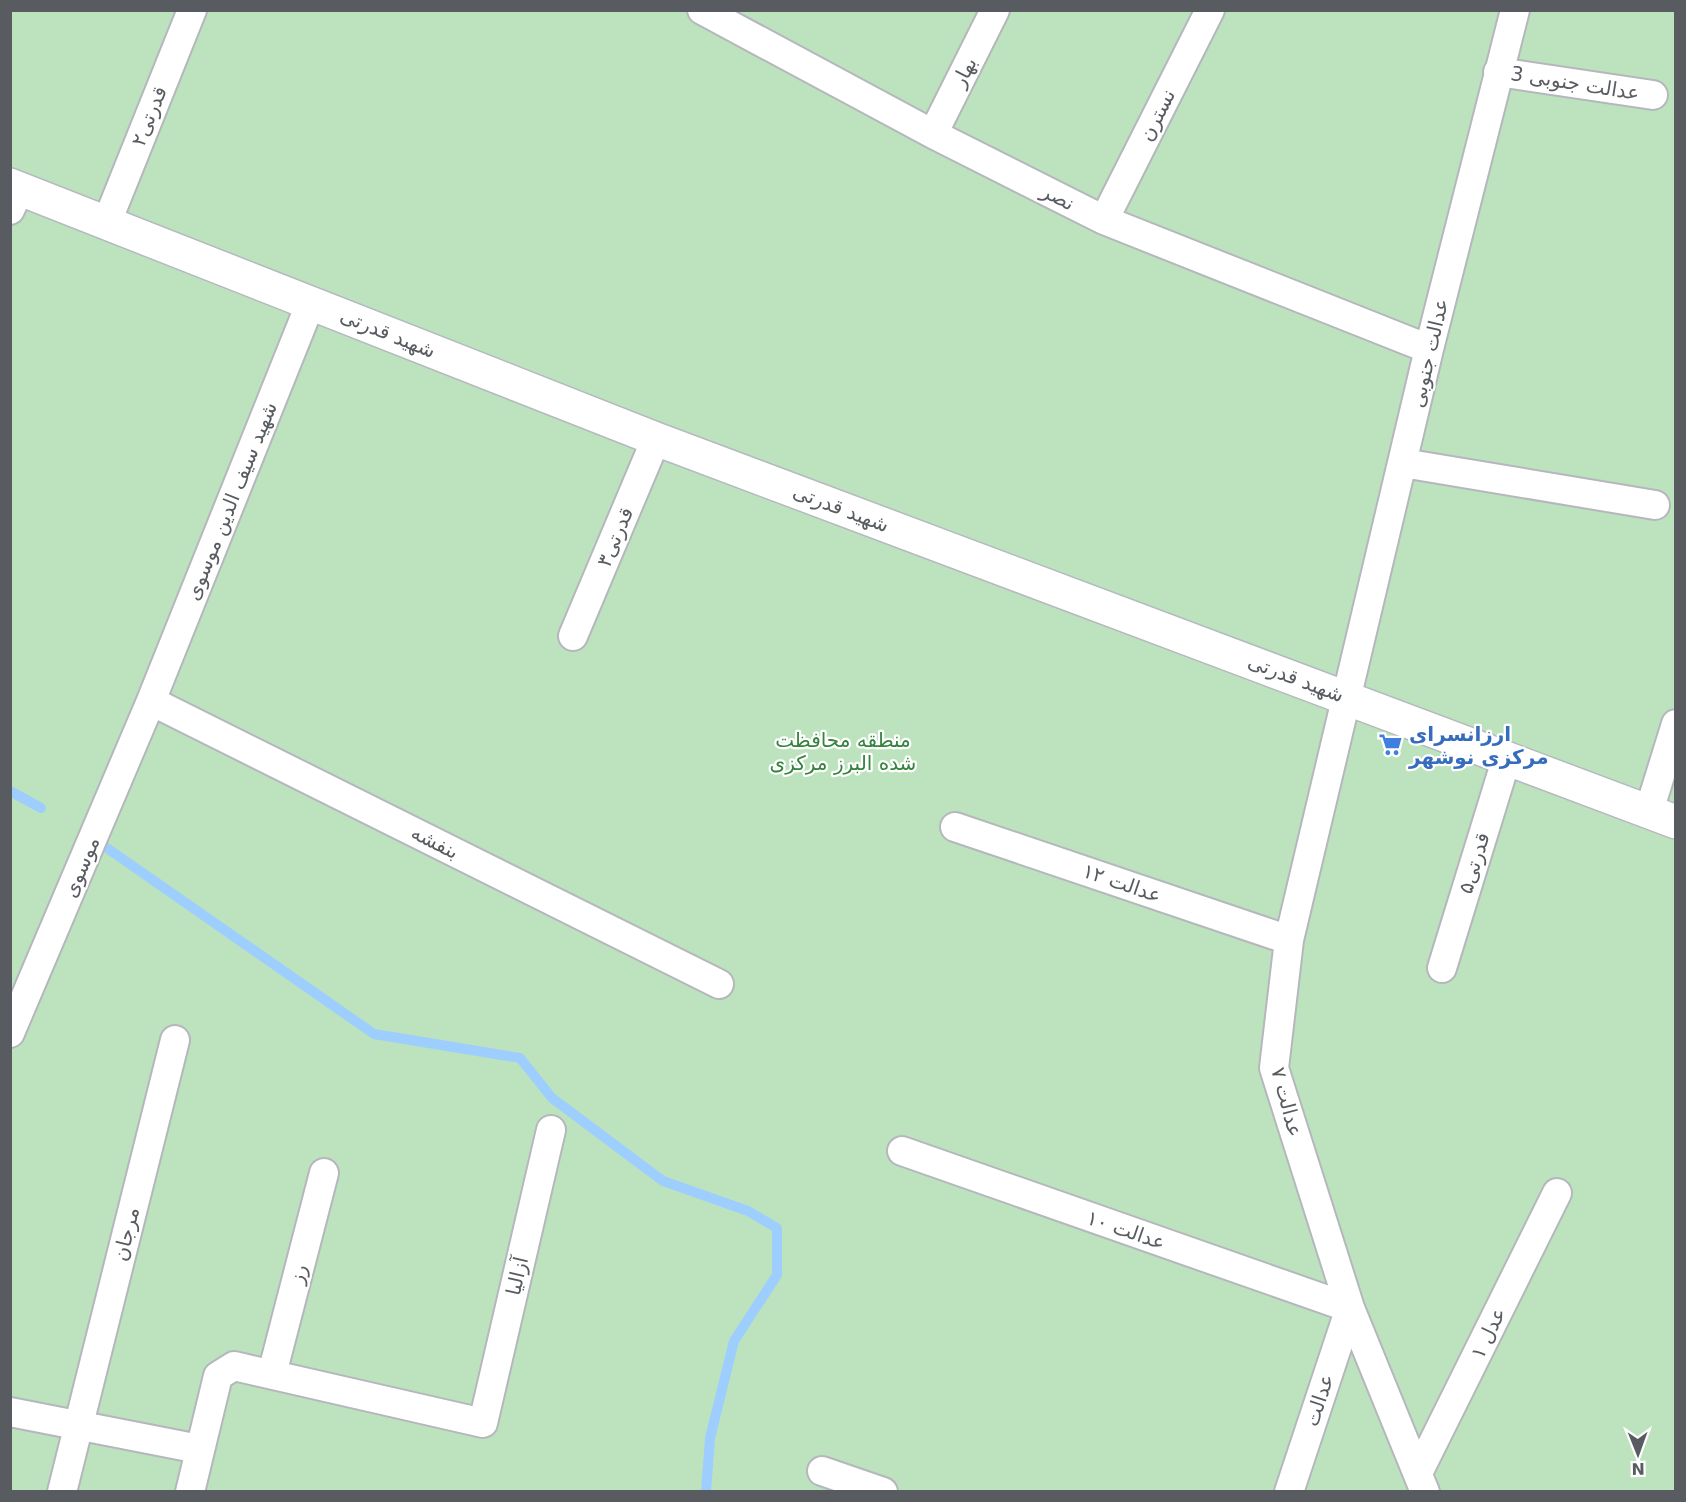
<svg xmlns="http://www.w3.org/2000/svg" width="1686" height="1502" font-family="'DejaVu Sans','Noto Naskh Arabic',sans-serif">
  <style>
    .green { fill: #bce3be }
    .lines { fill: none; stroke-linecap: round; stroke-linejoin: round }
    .stream { stroke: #9ecefe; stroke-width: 10 }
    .street-casing { stroke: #b5b7bd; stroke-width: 32 }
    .secondary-casing { stroke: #b6b9bf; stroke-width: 36 }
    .street { stroke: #fff; stroke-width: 28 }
    .secondary { stroke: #fff; stroke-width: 33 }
    .labels { text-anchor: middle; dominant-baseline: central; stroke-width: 4.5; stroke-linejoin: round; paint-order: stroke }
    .street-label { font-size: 20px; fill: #585c61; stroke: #fff }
    .shop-label { font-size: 20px; font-weight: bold; fill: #366cbe; stroke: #fff; text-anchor: start }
    .park-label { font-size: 20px; fill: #35833e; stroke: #fff }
  </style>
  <rect width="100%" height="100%" fill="#eceae0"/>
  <!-- green -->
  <path class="green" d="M11 11H1675V1491H11Z"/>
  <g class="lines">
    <!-- stream -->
    <path class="stream" d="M10 791 41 808
      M94 839 374 1034 520 1058 552 1098 663 1181 748 1211 777 1228V1275L734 1341 710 1438 706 1492"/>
    <defs>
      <path id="street" d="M702 10 933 134 1104 220 1429 349
        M1498 72 1653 95
        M933 134 995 10
        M10 210 20 188
        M1104 220 1210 10
        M107 222 192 10
        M1403 463 1655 505
        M573 636 656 439
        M151 701 719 984
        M1649 811 1676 724
        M955 827 1289 940
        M1442 968 1507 757
        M10 1033 151 701 311 302
        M902 1151 1350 1308 1289 1492
        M272 1374 324 1173
        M10 1412 199 1449
        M822 1471 883 1492
        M1418 1473 1557 1193
        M62 1492 175 1040
        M190 1492 218 1376 234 1366 483 1423 551 1130
        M1425 1492 1350 1308 1274 1068 1289 940 1429 349 1515 10"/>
      <path id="secondary" d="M10 185 656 439 1676 822"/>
    </defs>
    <!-- street casing -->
    <use href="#street" class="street-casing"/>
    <!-- secondary casing -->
    <use href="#secondary" class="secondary-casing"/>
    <!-- street -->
    <use href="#street" class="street"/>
    <!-- secondary -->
    <use href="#secondary" class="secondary"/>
  </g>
  <!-- icons -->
  <defs>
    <symbol id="supermarket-bare" viewBox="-9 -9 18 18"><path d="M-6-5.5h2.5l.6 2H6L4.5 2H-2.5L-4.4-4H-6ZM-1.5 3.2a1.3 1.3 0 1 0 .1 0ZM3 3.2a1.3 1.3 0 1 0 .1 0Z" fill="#3f7fe0" stroke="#fff" stroke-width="2.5" paint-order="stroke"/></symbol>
  </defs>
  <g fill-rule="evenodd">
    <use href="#supermarket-bare" x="1374" y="728" width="33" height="33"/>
  </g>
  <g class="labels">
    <!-- street labels -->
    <g class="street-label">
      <text transform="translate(964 72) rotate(-63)">بهار</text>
      <text transform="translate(1575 83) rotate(9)">عدالت جنوبی 3</text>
      <text transform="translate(1157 115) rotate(-63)">نسترن</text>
      <text transform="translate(149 116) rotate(-68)">قدرتی۲</text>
      <text transform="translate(1058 197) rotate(27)">نصر</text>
      <text transform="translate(388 333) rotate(22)">شهید قدرتی</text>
      <text transform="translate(1429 353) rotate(-77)">عدالت جنوبی</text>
      <text transform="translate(231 501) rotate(-68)">شهید سیف الدین موسوی</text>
      <text transform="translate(841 508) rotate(21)">شهید قدرتی</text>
      <text transform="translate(615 537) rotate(-67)">قدرتی۳</text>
      <text transform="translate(1296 678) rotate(21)">شهید قدرتی</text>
      <text transform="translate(435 842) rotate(27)">بنفشه</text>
      <text transform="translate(1474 863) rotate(-73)">قدرتی۵</text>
      <text transform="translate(81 867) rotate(-67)">موسوی</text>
      <text transform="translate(1122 883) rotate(19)">عدالت ۱۲</text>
      <text transform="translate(1287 1102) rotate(75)">۷ عدالت</text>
      <text transform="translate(1126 1230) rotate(19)">عدالت ۱۰</text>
      <text transform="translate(126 1234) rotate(-76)">مرجان</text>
      <text transform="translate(298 1274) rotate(-76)">رز</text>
      <text transform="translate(517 1276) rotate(-77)">آزالیا</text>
      <text transform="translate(1488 1333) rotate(-64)">عدل ۱</text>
      <text transform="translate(1319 1400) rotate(-72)">عدالت</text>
    </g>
    <!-- shop labels -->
    <g class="shop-label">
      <text x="1409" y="734">ارزانسرای<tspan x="1409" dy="23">مرکزی نوشهر</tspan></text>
    </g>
    <!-- park labels -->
    <g class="park-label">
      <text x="843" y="740">منطقه محافظت<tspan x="843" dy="23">شده البرز مرکزی</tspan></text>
    </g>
  </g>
  <!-- border -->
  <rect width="1686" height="1502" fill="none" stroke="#585c61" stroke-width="24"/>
  <!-- north arrow -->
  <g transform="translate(1638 1454) rotate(179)" stroke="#ffffff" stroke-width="4.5" paint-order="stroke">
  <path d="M0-4.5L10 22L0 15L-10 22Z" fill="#585c61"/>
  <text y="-9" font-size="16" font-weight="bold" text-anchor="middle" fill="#585c61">N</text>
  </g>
</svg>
